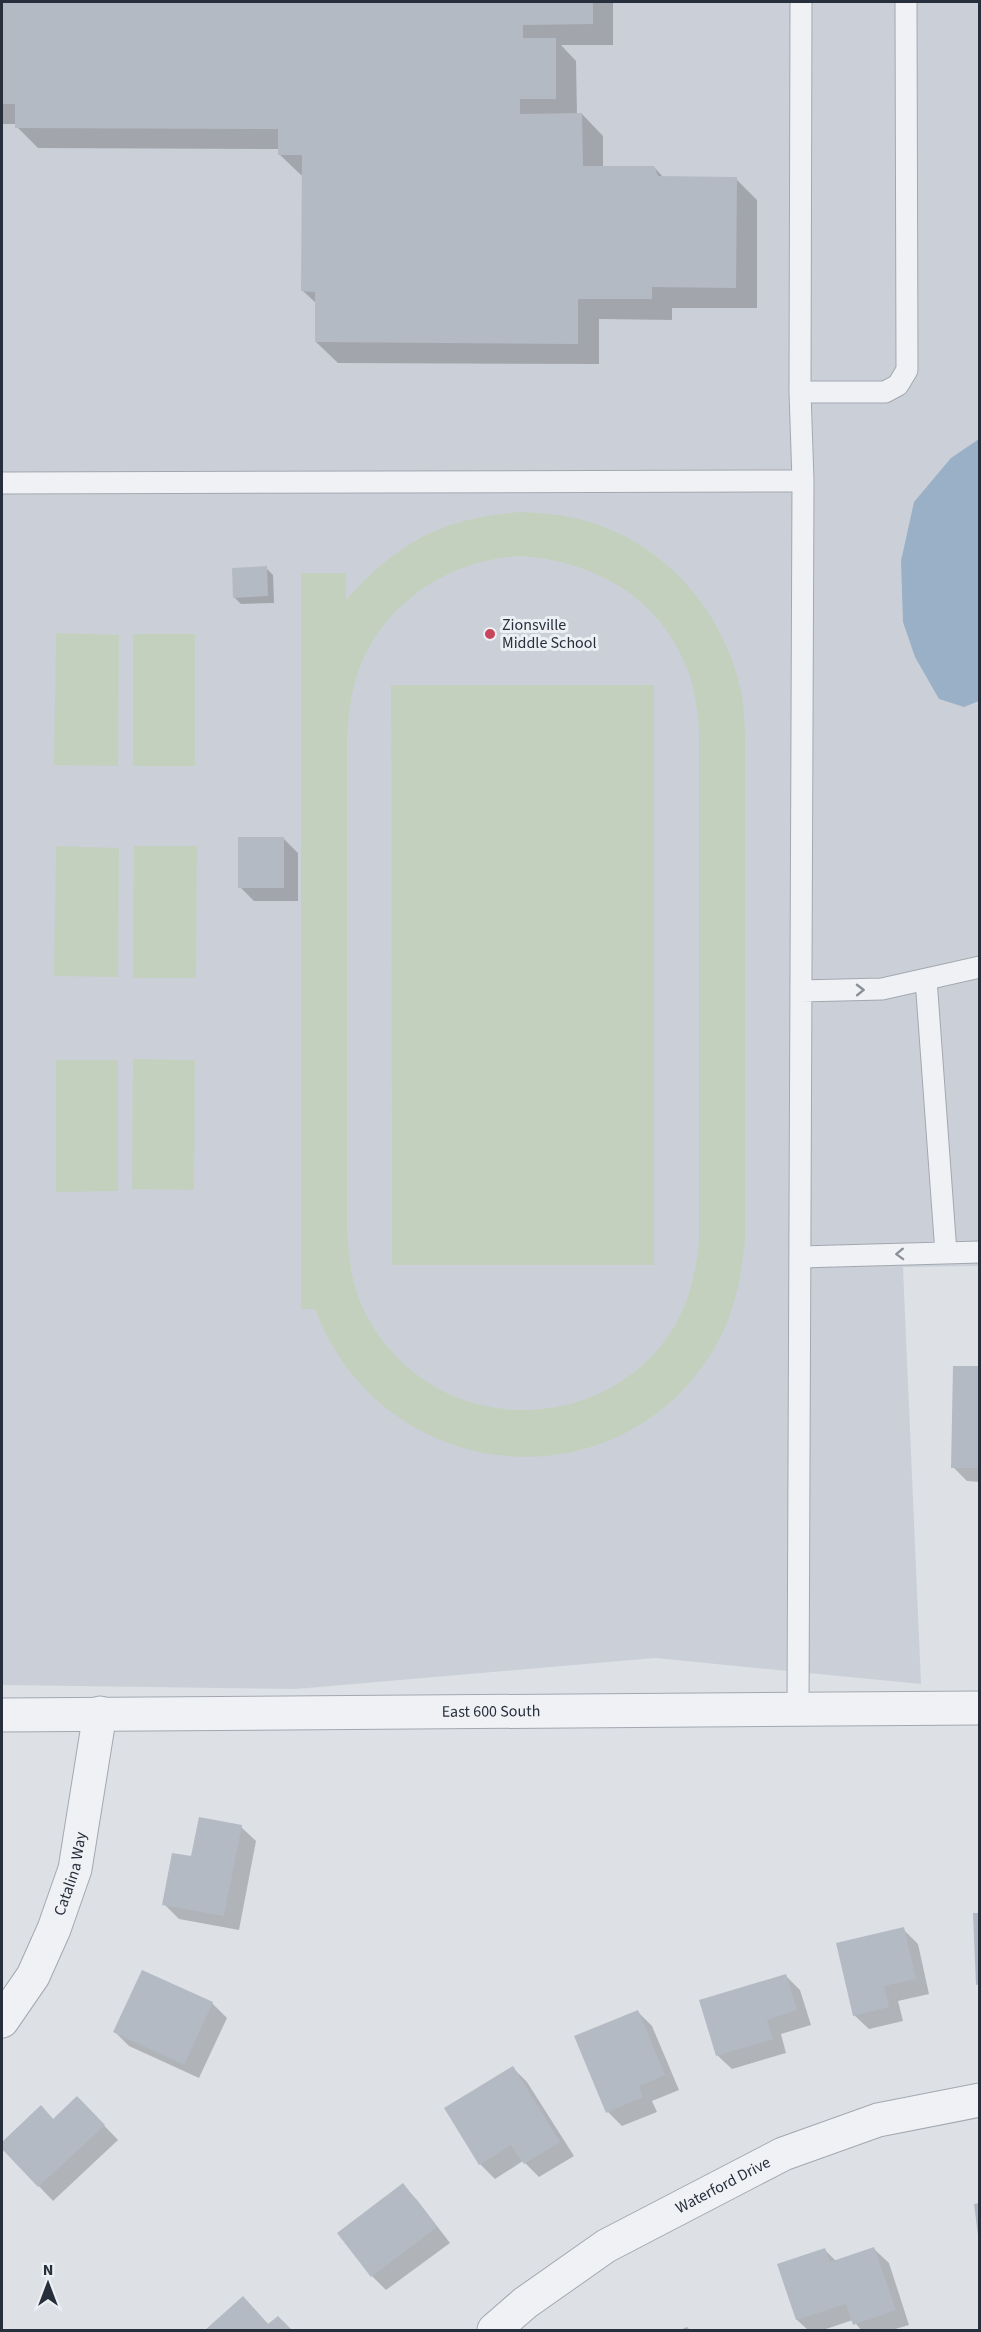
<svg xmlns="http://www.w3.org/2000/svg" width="981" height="2332" font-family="'Source Sans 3',sans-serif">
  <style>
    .built { fill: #cbd0d8 }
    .green { fill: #c3d0be; fill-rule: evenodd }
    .water { fill: #99b0c6 }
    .shadow { fill: #0003 }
    .building { fill: #b4bac3 }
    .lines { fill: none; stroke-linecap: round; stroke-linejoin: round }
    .lane-casing { stroke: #a3a8b0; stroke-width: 23 }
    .street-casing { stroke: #a3a8b0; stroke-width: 35 }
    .lane { stroke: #eff1f5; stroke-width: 21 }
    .street { stroke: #eff1f5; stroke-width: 33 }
    .oneway { stroke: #8b9098 }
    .poi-dot { fill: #c9455c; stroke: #ecf0f4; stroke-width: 2 }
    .labels { text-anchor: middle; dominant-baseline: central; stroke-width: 6; stroke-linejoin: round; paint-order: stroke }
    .poi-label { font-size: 16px; fill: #272f3c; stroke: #ecf0f4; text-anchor: start }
    .street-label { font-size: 16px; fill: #272f3c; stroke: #ecf0f4 }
  </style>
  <rect width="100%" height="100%" fill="#dde1e6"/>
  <!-- built -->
  <path class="built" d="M2 2H979L980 1266 903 1267 921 1684 655 1658 296 1689 2 1685Z"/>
  <!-- green -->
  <path class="green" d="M521 512C544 513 567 515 589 522 668 545 726 615 742 695 744 707 744 719 745 731V1242C741 1277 735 1311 718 1342 624 1511 382 1488 315 1309H301V573H346V600C398 541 443 518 521 512ZM522 556C596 562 661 598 688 671 695 690 697 710 699 730V1240C696 1271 690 1300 674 1327 622 1414 500 1436 420 1377 391 1356 367 1325 356 1290 350 1271 349 1252 347 1232V733C349 713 351 694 357 675 376 616 430 572 490 560 501 557 512 557 522 556Z
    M56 633 119 635 118 766 54 765Z
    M133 634H195V766H133Z
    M391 685H654V1265H392Z
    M56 846 119 848 118 977 54 976Z
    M134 846H197L196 978H133Z
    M133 1059 195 1060 194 1190 132 1189Z
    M56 1060H118V1191L56 1192Z"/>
  <!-- water -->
  <path class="water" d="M979 439V701L964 707 939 699 915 657 903 622 901 561 914 502 951 458Z"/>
  <!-- shadow -->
  <path class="shadow" d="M2 2H613V45H561L576 61 577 115 582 114 603 136V168L654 167 664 178 736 179 757 200V308H672V320L599 319V364L338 363 316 342 317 304 303 291V175H301L279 154V149L38 148 17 127V124H2Z
    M266 568 273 575 274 603 241 604 234 597Z
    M283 838 298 853V901H254L240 887Z
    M980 1368V1482L967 1481 953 1467Z
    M241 1827 256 1841 239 1930 179 1919 164 1904 192 1858Z
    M903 1929 918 1944 929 1994 898 2001 903 2021 869 2029 854 2015Z
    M786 1976 800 1990 811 2025 781 2034 786 2053 732 2069 717 2055Z
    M212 2003 227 2018 199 2078 129 2046 115 2032Z
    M638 2012 652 2026 679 2090 652 2101 657 2112 622 2126 608 2112Z
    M513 2068 527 2082 574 2156 539 2177 523 2161 495 2179 480 2164 446 2109Z
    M41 2107 54 2120 92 2113 118 2140 53 2201 2 2147V2144Z
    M403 2185 417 2200 450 2243 386 2290 372 2276Z
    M874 2249 889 2263 909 2325 892 2330H861L853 2320 823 2330H808L797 2320 779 2265 825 2250 836 2261Z
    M243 2298 269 2325 278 2318 291 2330H207Z
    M687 2327 690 2330H680Z"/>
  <!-- building -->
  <path class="building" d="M2 2H593V24L523 25V38H556V99H520V114L582 113 583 166H654L658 176 737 177 736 288 652 287V299H578V344L315 342V292L301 291 302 155H278V129L15 128V104H2Z
    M267 566 268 596 233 598 232 568Z
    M238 837H284V888H238Z
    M953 1366H980V1468H951Z
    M199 1817 242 1825 224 1916 162 1905 172 1853 191 1856Z
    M973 1913H980V1984L976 1985Z
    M904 1927 916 1979 884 1986 889 2007 853 2016 836 1943Z
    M142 1970 213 2002 184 2065 113 2032Z
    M786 1974 797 2010 767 2020 773 2039 716 2056 699 2000Z
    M638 2010 665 2075 639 2086 643 2097 606 2113 574 2036Z
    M513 2066 560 2142 524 2164 511 2145 479 2165 444 2108Z
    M77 2096 105 2125 38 2187 2 2149V2142L41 2105 53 2119Z
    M403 2183 437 2227 371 2277 337 2233Z
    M980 2203V2235H978L974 2204Z
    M874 2247 896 2310 853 2325 846 2304 796 2320 777 2264 825 2248 830 2262Z
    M243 2296 268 2324 278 2316 292 2330H205Z"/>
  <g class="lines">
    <defs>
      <path id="lane" d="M800 392H885L898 385 907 370 906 2
        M2 483 803 481
        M926 979 946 1253
        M801 991 882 989 980 967
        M800 1257 980 1252
        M798 1710 803 481 800 392 801 2"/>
      <g id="street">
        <path id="s1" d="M2 1715 980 1708"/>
        <path id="s2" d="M2 2021 33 1976 54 1929 75 1869 100 1713"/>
        <path id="s3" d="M494 2330 525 2303 606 2246 783 2154 878 2120 980 2100"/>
      </g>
    </defs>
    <!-- lane casing -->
    <use href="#lane" class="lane-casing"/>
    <!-- street casing -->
    <use href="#street" class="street-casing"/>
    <!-- lane -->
    <use href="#lane" class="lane"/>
    <!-- street -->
    <use href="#street" class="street"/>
  </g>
  <!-- one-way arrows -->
  <defs><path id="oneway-chevron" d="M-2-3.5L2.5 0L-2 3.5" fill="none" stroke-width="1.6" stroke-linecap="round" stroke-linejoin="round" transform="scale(1.5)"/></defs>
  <g class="oneway">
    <use href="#oneway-chevron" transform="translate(860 990) rotate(-1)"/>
    <use href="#oneway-chevron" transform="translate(900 1254) rotate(178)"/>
  </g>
  <!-- markers -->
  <circle class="poi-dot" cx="490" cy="634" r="6"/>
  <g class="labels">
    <!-- poi labels -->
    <g class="poi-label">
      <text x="502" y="625">Zionsville<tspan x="502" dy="18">Middle School</tspan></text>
    </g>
    <!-- street labels -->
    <g class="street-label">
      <text stroke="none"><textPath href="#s1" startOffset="489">East 600 South</textPath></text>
      <text stroke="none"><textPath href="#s2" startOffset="164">Catalina Way</textPath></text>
      <text stroke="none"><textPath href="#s3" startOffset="272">Waterford Drive</textPath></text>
    </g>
  </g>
  <!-- border -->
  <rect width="981" height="2332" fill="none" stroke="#272f3c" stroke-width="6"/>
  <!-- north arrow -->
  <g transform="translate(48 2284)" stroke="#ecf0f4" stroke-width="4.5" paint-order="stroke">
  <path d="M0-4.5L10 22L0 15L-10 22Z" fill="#272f3c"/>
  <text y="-9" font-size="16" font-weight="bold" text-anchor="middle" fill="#272f3c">N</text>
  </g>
</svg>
